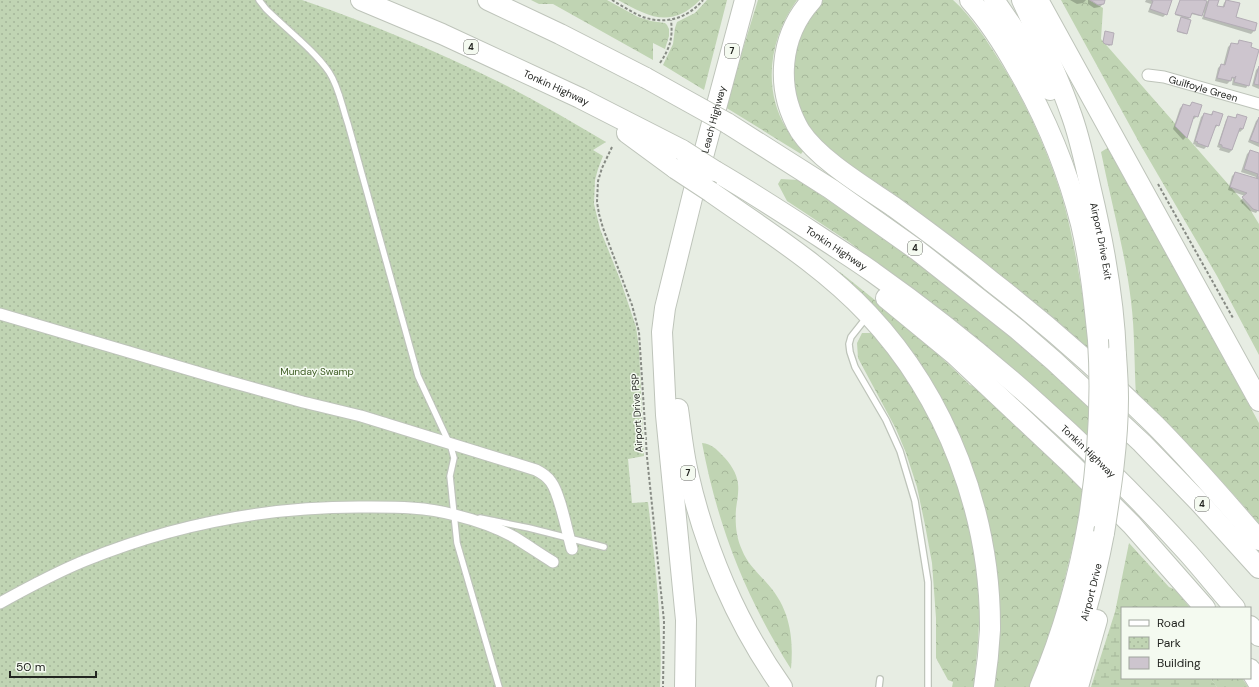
<svg xmlns="http://www.w3.org/2000/svg" width="1259" height="687" font-family="'DM Sans',sans-serif">
  <style>
    .forest { fill: url(#forest-crowns) }
    .wetland { fill: url(#wetland-marsh) }
    .park { fill: url(#park-dots) }
    .shadow { fill: #0003 }
    .building { fill: #cdc5ce; stroke: #b3acb5 }
    .lines { fill: none; stroke-linecap: round; stroke-linejoin: round }
    .service-casing { stroke: #bec4ba; stroke-width: 8 }
    .minor-casing { stroke: #bec4ba; stroke-width: 13 }
    .motorway-casing { stroke: #bec4ba; stroke-width: 22 }
    .path { stroke: #878b84; stroke-width: 2; stroke-dasharray: 3 2; stroke-linecap: butt }
    .service { stroke: #fff; stroke-width: 5.5 }
    .minor { stroke: #fff; stroke-width: 11 }
    .motorway { stroke: #fff; stroke-width: 20 }
    .motorway-bridge-casing { stroke: #bec4ba; stroke-width: 22; stroke-linecap: butt }
    .motorway-bridge { stroke: #fff; stroke-width: 20 }
    .labels { text-anchor: middle; dominant-baseline: central; stroke-width: 3; stroke-linejoin: round; paint-order: stroke }
    .shield { fill: #f4faf0; stroke: #62655f; stroke-width: 1 }
    .shield-label { font-size: 9px; font-weight: bold; fill: #232521 }
    .street-label { font-size: 10px; fill: #232521; stroke: #f4faf0 }
    .park-label { font-size: 10px; fill: #3b5a21; stroke: #f4faf0 }
  </style>
  <defs>
    <pattern id="forest-crowns" width="20" height="18" patternUnits="userSpaceOnUse"><rect width="20" height="18" fill="#c0d4b3"/><path d="M2 6a3 3 0 1 1 6 0M12 15a3 3 0 1 1 6 0" fill="none" stroke="#a5b69a"/></pattern>
    <pattern id="wetland-marsh" width="20" height="14" patternUnits="userSpaceOnUse"><rect width="20" height="14" fill="#c0d4b3"/><path d="M1 5h8M5 5V1M11 12h8M15 12V8" fill="none" stroke="#a5b69a"/></pattern>
    <pattern id="park-dots" width="8" height="8" patternUnits="userSpaceOnUse"><rect width="8" height="8" fill="#c0d4b3"/><path d="M2 2h.1M6 6h.1" fill="none" stroke="#a5b69a" stroke-width="1.8" stroke-linecap="round"/></pattern>
  </defs>
  <rect width="100%" height="100%" fill="#e7ede3"/>
  <!-- forest -->
  <path class="forest" d="M531 0H607L638 17 651 21 665 23 667 25 669 29V36L665 49 653 43V60L553 4H539Z
    M618 0H700C671 29 649 17 618 0Z
    M707 0H727L704 90 663 65 673 44 675 28 677 22 695 13Z
    M758 0H797C770 37 762 88 786 128 791 136 798 143 804 150L801 154 725 107Z
    M820 0H953C972 17 985 38 999 60 1026 102 1047 149 1062 197 1070 224 1075 252 1080 280 1084 304 1088 327 1089 352L1003 278 943 230 891 192 848 164 813 136 796 109 791 55 816 5Z
    M1061 0H1089L1103 8 1101 39 1249 208 1259 224V355L1217 276 1140 144Z
    M1109 147 1259 423V524C1221 478 1179 436 1136 396 1134 364 1135 333 1131 301 1125 251 1111 202 1101 152Z
    M781 179 799 180 915 260 967 300 1091 406 1089 440 900 281 849 242 787 201 778 184Z
    M840 272 916 333 970 385 979 388 1085 488 1082 508 1058 607 1045 649 1030 687H991L966 456 837 278Z
    M862 333H874C889 353 905 373 918 395 955 458 976 532 979 605 980 632 976 660 974 687H952L953 682 948 680 936 658V618L932 563 925 525 917 487 906 453 896 429 858 358 857 343Z
    M702 443C712 444 716 449 722 455 730 463 737 473 738 484 739 492 737 501 736 509 735 523 736 537 742 550 747 563 756 571 765 581 789 606 794 635 791 669 745 596 718 527 702 443Z
    M1129 543 1169 587 1176 590 1190 608H1122V614L1115 612Z
    M1210 678H1242L1248 687H1217Z"/>
  <!-- wetland -->
  <path class="wetland" d="M1115 612 1122 614V678H1210L1217 687H1091Z"/>
  <!-- park -->
  <path class="park" d="M0 0H302C369 23 434 50 497 81 534 99 570 121 606 142L593 150 603 156 598 169 595 180 594 204 600 229 621 282 636 327 639 348 644 456 628 459 632 503 648 502C655 563 663 625 660 687H0Z"/>
  <!-- shadow -->
  <path class="shadow" d="M1070 0H1086L1083 3 1077 4Z
    M1088 0H1104L1103 4 1100 7 1094 8 1088 4Z
    M1146 0H1171L1166 14 1163 17 1148 12 1151 4 1145 2Z
    M1180 0H1200L1207 2 1208 0H1218L1216 6 1222 8 1224 3 1226 0 1235 17 1256 24 1254 31 1251 34 1202 19 1204 12 1200 16 1191 14 1188 20 1185 34 1177 32 1180 19 1182 17 1175 15Z
    M1105 34 1111 45 1109 46 1103 43Z
    M1240 41 1248 85 1246 88 1232 85 1233 78 1227 84 1215 81 1218 68 1221 65 1223 66 1228 47 1231 44H1237Z
    M1259 67V89L1252 86 1256 70Z
    M1192 103 1197 116 1194 119H1192L1186 137 1183 140 1173 129 1180 108 1183 105 1189 106Z
    M1213 112 1218 125 1215 128H1214L1207 146 1204 149 1195 146 1196 145 1193 144 1201 117 1204 114 1210 115Z
    M1238 115 1243 129 1240 132 1238 131 1232 150 1229 153 1219 150 1220 148 1217 147 1226 120 1229 117 1235 118Z
    M1259 118V147L1248 142 1256 121Z
    M1250 151 1259 154V209L1256 213 1250 211 1240 201 1245 196 1228 190 1232 176 1235 173 1255 179 1256 177 1241 172 1247 154Z"/>
  <!-- building -->
  <path class="building" d="M1090 0H1105L1104 4 1098 5Z
    M1151 0H1172L1167 15 1150 9 1153 1Z
    M1180 0H1203L1207 1 1202 16 1192 13 1190 18 1175 14Z
    M1209 0H1219L1217 6 1224 7 1226 0 1240 3 1236 17 1257 23 1255 31 1204 17Z
    M1181 17 1191 20 1187 34 1177 31Z
    M1105 31 1114 33 1112 45 1105 44 1103 42Z
    M1239 40 1252 43 1251 47 1259 50 1249 86 1234 82 1236 76 1234 78 1232 77 1231 81 1217 78 1221 64 1225 65 1231 43 1238 44Z
    M1259 66V85L1254 84Z
    M1192 102 1202 105 1198 117 1194 116 1187 138 1175 126 1183 104 1190 106Z
    M1213 111 1223 114 1219 126 1216 125 1208 147 1197 143 1198 142 1195 141 1204 113 1212 115Z
    M1237 114 1247 117 1243 129 1240 128 1232 150 1222 147V145L1219 144 1228 116 1236 118Z
    M1259 117V143L1250 140Z
    M1250 150 1259 153V177H1257L1258 174 1244 169Z
    M1235 172 1259 179V211L1253 209 1242 197 1247 193 1230 187Z"/>
  <g class="lines">
    <defs>
      <path id="service" d="M259 0 266 9C285 28 314 50 329 72 339 87 342 107 348 124L418 376 451 447 454 458 450 476 457 543 499 687
        M866 318 851 337 849 344 850 352 855 367 886 420 900 451 915 501 928 582V687
        M480 518 529 528 604 547
        M879 687 880 679"/>
      <g id="minor">
        <path id="s1" d="M1148 75 1164 77 1259 104"/>
        <path d="M0 314 224 380 303 402 361 416 536 470C542 473 547 476 551 482 560 494 567 532 572 549"/>
        <path d="M0 603C27 588 55 573 84 561 172 525 264 507 359 507 390 507 424 506 455 515 475 520 496 527 514 537 527 545 540 554 553 562"/>
      </g>
      <g id="motorway">
        <path id="s2" d="M361 0 442 34 580 98 682 150"/>
        <path d="M488 0 560 34 646 78"/>
        <path d="M812 0C779 36 775 89 800 131 819 160 865 187 894 207 927 231 960 255 991 281 1048 325 1103 374 1154 424 1191 461 1225 501 1259 540"/>
        <path d="M970 0C989 21 1004 45 1018 70 1046 118 1067 169 1081 224 1090 262 1094 301 1098 340"/>
        <path d="M994 0 1025 45 1050 90"/>
        <path id="s3" d="M1022 0C1039 37 1057 73 1070 111 1080 137 1085 164 1091 190 1104 245 1114 299 1116 355"/>
        <path d="M1038 0 1259 401"/>
        <path d="M727 123 831 189 917 250 1017 329 1054 361 1142 443 1201 504 1259 568"/>
        <path d="M627 133 676 169"/>
        <path id="s4" d="M715 171C751 192 785 214 820 237 838 249 856 260 874 273 986 352 1096 451 1188 553 1204 571 1219 590 1235 608"/>
        <path d="M711 192C765 230 823 266 868 314 947 398 991 515 990 630 989 649 987 668 984 687"/>
        <path d="M886 298 954 354 1071 464 1132 525 1205 608"/>
        <path d="M678 409C681 430 683 452 688 473 705 549 737 624 782 687"/>
        <path d="M1250 626 1259 636"/>
        <path d="M1250 669 1259 684"/>
        <path id="s5" d="M685 687 686 620 666 415 662 332 665 308 693 194 745 0"/>
        <path d="M1040 687C1063 633 1079 576 1089 518"/>
        <path id="s6" d="M1060 687C1080 637 1094 586 1104 533"/>
        <path d="M1078 687 1097 620"/>
      </g>
    </defs>
    <!-- service casing -->
    <use href="#service" class="service-casing"/>
    <!-- minor casing -->
    <use href="#minor" class="minor-casing"/>
    <!-- motorway casing -->
    <use href="#motorway" class="motorway-casing"/>
    <!-- path -->
    <path class="path" d="M612 0C622 6 633 13 643 17 666 25 688 18 703 0
      M660 63C670 48 673 38 671 20
      M612 147 602 168 598 181 597 202 599 214 603 228 632 305 639 332 647 457 664 621 663 687
      M1158 184 1233 318"/>
    <!-- service -->
    <use href="#service" class="service"/>
    <!-- minor -->
    <use href="#minor" class="minor"/>
    <!-- motorway -->
    <use href="#motorway" class="motorway"/>
    <defs>
      <path id="motorway-bridge" d="M646 78 727 123
        M682 150 715 171
        M676 169 711 192
        M1089 518C1098 459 1102 400 1098 340
        M1104 533C1111 488 1118 443 1118 398 1118 384 1117 369 1116 355"/>
    </defs>
    <!-- motorway-bridge casing -->
    <use href="#motorway-bridge" class="motorway-bridge-casing"/>
    <!-- motorway-bridge -->
    <use href="#motorway-bridge" class="motorway-bridge"/>
  </g>
  <g class="labels">
    <!-- shield labels -->
    <g class="shield">
      <rect x="464" y="40" width="14" height="14" rx="3"/>
      <rect x="725" y="44" width="14" height="14" rx="3"/>
      <rect x="908" y="241" width="14" height="14" rx="3"/>
      <rect x="681" y="466" width="14" height="14" rx="3"/>
      <rect x="1195" y="497" width="14" height="14" rx="3"/>
    </g>
    <g class="shield-label">
      <text x="471" y="47">4</text>
      <text x="732" y="51">7</text>
      <text x="915" y="248">4</text>
      <text x="688" y="473">7</text>
      <text x="1202" y="504">4</text>
    </g>
    <!-- street labels -->
    <g class="street-label">
      <text stroke="none"><textPath href="#s2" startOffset="214">Tonkin Highway</textPath></text>
      <text stroke="none"><textPath href="#s1" startOffset="57">Guilfoyle Green</textPath></text>
      <text stroke="none"><textPath href="#s5" startOffset="575">Leach Highway</textPath></text>
      <text stroke="none"><textPath href="#s3" startOffset="255">Airport Drive Exit</textPath></text>
      <text stroke="none"><textPath href="#s4" startOffset="144">Tonkin Highway</textPath></text>
      <text transform="translate(637 413) rotate(-93)">Airport Drive PSP</text>
      <text stroke="none"><textPath href="#s4" startOffset="468">Tonkin Highway</textPath></text>
      <text stroke="none"><textPath href="#s6" startOffset="100">Airport Drive</textPath></text>
    </g>
    <!-- park labels -->
    <g class="park-label">
      <text x="317" y="371">Munday Swamp</text>
    </g>
  </g>
  <!-- legend -->
  <rect x="1121" y="607" width="130" height="72" fill="#f4faf0" stroke="#a0a59d"/>
  <rect x="1129" y="620" width="20" height="6" fill="#ffffff" stroke="#a0a59d"/>
  <text x="1157" y="627" font-size="12" fill="#232521">Road</text>
  <rect x="1129" y="637" width="20" height="12" fill="url(#park-dots)" stroke="#a0a59d"/>
  <text x="1157" y="647" font-size="12" fill="#232521">Park</text>
  <rect x="1129" y="657" width="20" height="12" fill="#cdc5ce" stroke="#a0a59d"/>
  <text x="1157" y="667" font-size="12" fill="#232521">Building</text>
  <!-- scale -->
  <path d="M10 671v6h86v-6" fill="none" stroke="#232521" stroke-width="2"/>
  <text x="16" y="671" font-size="12" fill="#232521" stroke="#f4faf0" stroke-width="3" paint-order="stroke">50 m</text>
</svg>
